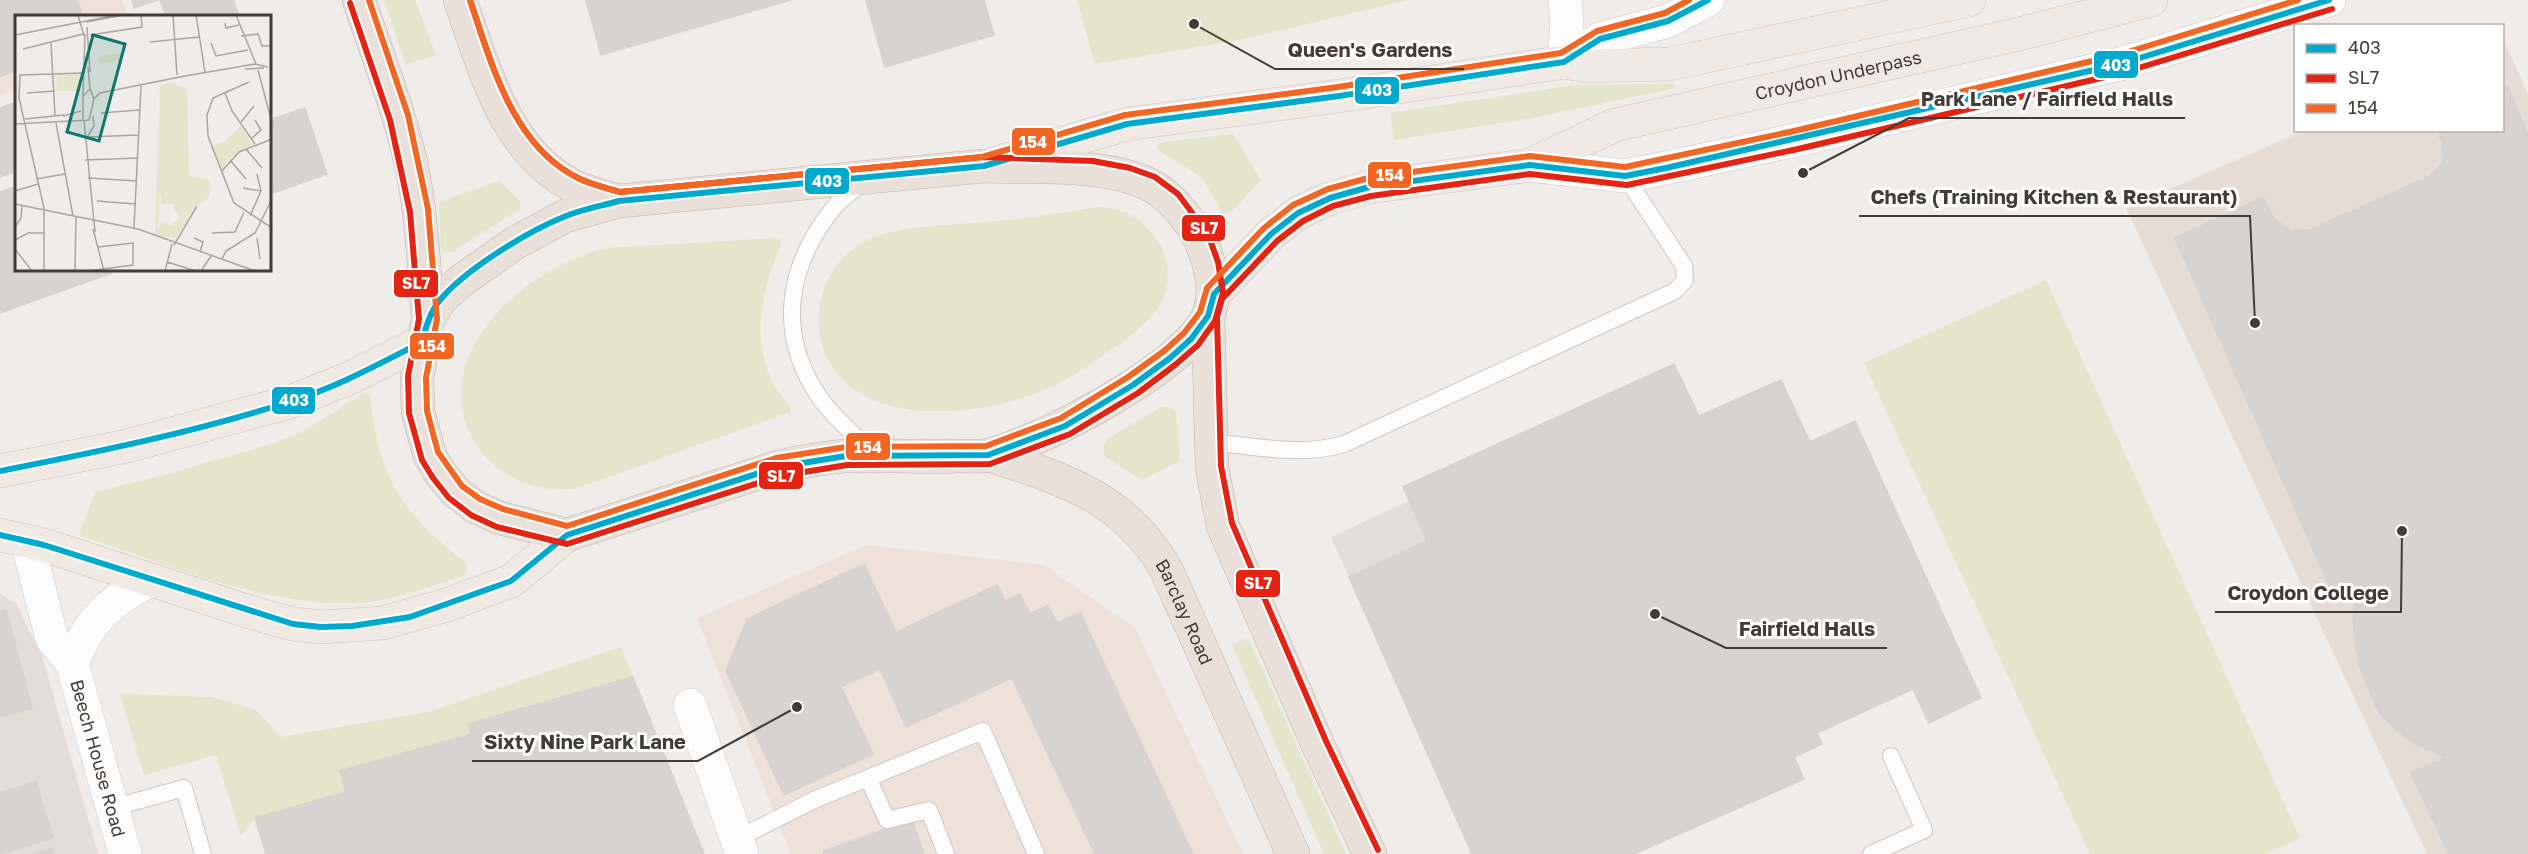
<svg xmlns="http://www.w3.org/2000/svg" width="2528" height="854" font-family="'Golos Text',sans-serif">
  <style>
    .residential { fill: #e3dcd7 }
    .commercial { fill: #eee1da }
    .education { fill: #e5ddd5 }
    .green { fill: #e3e6cb }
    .parking { fill: #e0ddda }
    .building { fill: #d7d3d0; stroke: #d7d2cf; stroke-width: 1.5 }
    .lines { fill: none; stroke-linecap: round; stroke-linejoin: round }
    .lane-casing { stroke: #cbc8c5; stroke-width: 18 }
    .street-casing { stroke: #cbc8c5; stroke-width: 34 }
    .primary-casing { stroke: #d0c3b8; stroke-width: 34 }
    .highway-casing { stroke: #c4b2a7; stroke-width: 34 }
    .lane { stroke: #fdfcfc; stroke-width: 16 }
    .street { stroke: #fdfcfc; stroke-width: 33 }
    .primary { stroke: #f0e9e4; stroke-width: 33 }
    .highway { stroke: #eae0da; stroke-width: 33 }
    .bus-1-casing { stroke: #fff; stroke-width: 10 }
    .bus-2-casing { stroke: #fff; stroke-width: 10 }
    .bus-3-casing { stroke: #fff; stroke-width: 10 }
    .bus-1 { stroke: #00a9ce; stroke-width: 6 }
    .bus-2 { stroke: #e42313; stroke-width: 6 }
    .bus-3 { stroke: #f26522; stroke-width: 6 }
    .labels { text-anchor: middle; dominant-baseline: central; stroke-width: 6; stroke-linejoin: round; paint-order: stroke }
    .street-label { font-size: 18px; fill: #443b36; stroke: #fff }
    .inset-road { fill: none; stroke: #aba5a1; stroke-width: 1.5 }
    .view { fill: #0f766e; fill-opacity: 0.15; stroke: #0f766e; stroke-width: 3 }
    .inset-edge { fill: none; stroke: #443b36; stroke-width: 3 }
    .leader { fill: none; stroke: #443b36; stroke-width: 2 }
    .callout-dot { fill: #443b36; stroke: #fff; stroke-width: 2 }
    .callout-label { font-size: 20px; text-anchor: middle; font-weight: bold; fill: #443b36; stroke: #fff; stroke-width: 6; stroke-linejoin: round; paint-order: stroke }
    .line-badge { stroke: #fff; stroke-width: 2 }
    .badge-label { font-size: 16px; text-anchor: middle; font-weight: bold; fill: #fff }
  </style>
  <rect width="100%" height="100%" fill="#efece9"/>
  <!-- residential -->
  <path class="residential" d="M0 594 16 603 43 659 98 854H0Z"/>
  <!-- commercial -->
  <path class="commercial" d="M0 0H122L128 16H16V89L0 96Z
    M867 545 1044 565 1135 628 1243 854H791L697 618Z"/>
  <!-- education -->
  <path class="education" d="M2505 42 2528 95V854H2427L2126 208 2303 131 2502 130V43Z"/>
  <!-- green -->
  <path class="green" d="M384 0H415L436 55 406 65Z
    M1077 0H1407L1245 39 1095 64Z
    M1674 84 1675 88 1533 118 1394 140 1390 113 1576 85Z
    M1233 134 1261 180 1233 210 1225 215 1222 214C1205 172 1193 172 1158 150V143L1164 142Z
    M499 181 520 201V209L452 252 444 253 441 248 439 202Z
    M1098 207C1123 208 1140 217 1155 237 1167 252 1171 275 1165 293 1159 314 1138 330 1121 343 1096 361 1072 378 1044 390 983 416 867 430 829 361 818 342 816 317 822 296 829 272 844 252 866 241 899 224 949 226 986 222 1024 219 1061 213 1098 207Z
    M776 238 780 240 781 245C762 287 751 338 772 381 777 392 785 398 791 408L790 412 578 488C511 499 447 443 464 372 479 311 548 262 606 248Z
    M2046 280 2300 838 2266 854H2090L1864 363Z
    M366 392 370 395C378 476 400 512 465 562L467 569 464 576C432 586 400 598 367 602 279 612 163 563 79 535L95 492 168 474 278 442 305 430Z
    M1161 407 1172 408 1176 411 1180 461 1142 480 1105 457 1103 447 1107 439Z
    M1248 638 1346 854H1324L1232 645Z
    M621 647 633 677 469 724 471 734 340 771 346 792 255 818 241 836 216 755 144 775 120 694 212 697 256 710 281 737 428 712Z"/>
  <!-- parking -->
  <path class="parking" d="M1409 501 1427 541 1349 577 1331 537Z"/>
  <!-- building -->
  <path class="building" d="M0 0H77L83 16H16V70L0 77Z
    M132 0H158L134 8Z
    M160 0H233L239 16H166Z
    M586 0H791L601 55Z
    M866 0H984L994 35 885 67Z
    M2507 85 2528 134V854H2449L2411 773 2446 757 2415 744 2395 729 2379 713 2360 668 2355 643 2353 615 2358 586 2334 597 2175 238 2263 197 2274 219 2292 231 2312 229 2428 177 2443 163 2442 142 2437 130H2502V88Z
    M16 102V171L0 177V108Z
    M305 108 327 174 270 194V120Z
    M16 186V270H112V273L0 313V192Z
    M1674 364 1699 416 1781 380 1810 442 1855 421 1981 698 1929 723 1913 689 1817 733 1822 744 1794 757 1804 779 1634 854H1472L1349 577 1427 541 1403 487Z
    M864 564 896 632 997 585 1005 601 1020 594 1030 614 1048 605 1057 623 1080 612 1193 854H1095L1012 678 906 727 880 669 841 687 873 754 784 795 726 671 747 619Z
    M6 610 32 708 0 717V611Z
    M633 677 704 854H266L255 818 346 792 340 771 471 734 468 724Z
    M36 782 53 838 0 854V793Z
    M912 820 924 854H824L823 851Z
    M53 848 54 854H34Z"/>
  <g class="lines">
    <defs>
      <path id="lane" d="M864 182C855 189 844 196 836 205 787 264 775 333 820 398 834 419 857 436 874 454
        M1211 442C1254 446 1302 457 1344 444L1675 291 1685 280 1684 266 1625 176
        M868 778 887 820 929 810 946 854
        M112 808 184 788 203 854
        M737 839 814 800 983 731 1036 854
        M1871 854 1924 830 1891 756"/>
      <g id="street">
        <path d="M1564 62 1600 39 1668 21 1708 0"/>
        <path d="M1564 62 1567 23 1565 0"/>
        <path d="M1530 165 1625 176 1666 168 1796 140 2120 64 2329 0"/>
        <path id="s1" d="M27 541 52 639 72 663 125 854"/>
        <path d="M72 663C91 617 107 605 149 580"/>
        <path d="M690 705 742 854"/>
      </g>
      <g id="primary">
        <path d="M995 163 1127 124 1339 96 1564 62 1587 66 1670 64 1969 0"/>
        <path id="s2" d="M1214 294 1271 234 1298 213 1330 198 1369 187 1530 165 1615 125 2019 34 2151 0"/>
        <path d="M0 471 127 446 290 402 352 377 422 342"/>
        <path d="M0 535 44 545 256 614 293 624 321 627 382 623 447 605 511 581 567 535"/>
      </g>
      <g id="highway">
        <path d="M359 0C377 54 398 107 411 163 422 214 424 267 428 319"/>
        <path d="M460 0C485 69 504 151 575 187 589 193 605 197 619 201"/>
        <path d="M984 166C1034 168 1104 162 1150 185 1173 197 1195 225 1204 249 1212 270 1217 294 1208 316 1188 361 1075 423 1028 441 1016 446 1003 451 990 455 980 457 968 456 958 456 921 458 883 454 845 456 822 458 800 462 778 467L567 535 500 518 475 507 456 492 440 473 430 456 418 412 417 377 428 319 440 300 462 280 515 243 565 216 619 201Z"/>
        <path d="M1208 316 1212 467 1223 526 1318 745 1370 854"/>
        <path id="s3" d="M988 455C1064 479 1124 497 1166 569L1293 854"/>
      </g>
    </defs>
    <!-- lane casing -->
    <use href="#lane" class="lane-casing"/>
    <!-- street casing -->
    <use href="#street" class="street-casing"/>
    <!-- primary casing -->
    <use href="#primary" class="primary-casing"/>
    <!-- highway casing -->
    <use href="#highway" class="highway-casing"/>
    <!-- lane -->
    <use href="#lane" class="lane"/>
    <!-- street -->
    <use href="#street" class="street"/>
    <!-- primary -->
    <use href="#primary" class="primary"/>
    <!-- highway -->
    <use href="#highway" class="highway"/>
    <defs>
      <path id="bus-1" d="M0 471C97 452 195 432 289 402 335 388 379 364 422 342 426 327 430 312 440 300 466 269 528 231 566 216 583 209 601 206 619 201L984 166 1127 124 1339 96 1564 62 1600 39 1668 21 1708 0
        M0 535 44 545 293 624 321 627 352 626 410 617 511 581 567 535 778 467 846 456 988 455 1065 426 1133 385 1170 358 1191 339 1208 316 1214 294 1271 234 1298 213 1330 198 1369 187 1530 165 1625 176 1666 168 2120 64 2329 0"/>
      <path id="bus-2" d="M350 3 390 120 410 212 419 319 408 376 409 413 422 460 433 478 449 498 471 515 497 527 567 544 780 476 847 465 990 464 1070 434 1138 393 1175 365 1198 345 1215 321 1223 293 1218 262 1208 234 1178 194 1155 177 1130 168 1093 161 983 157 620 192C607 188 593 185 580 179 513 147 492 65 470 0
        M1378 850 1326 741 1232 523 1221 466 1217 317 1222 299 1277 241 1303 221 1333 206 1371 196 1530 174 1627 185 1798 149 2122 73 2332 9"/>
      <path id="bus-3" d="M369 0 408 115 428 209 437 319 426 378 427 411 438 452 462 486 480 499 503 509 567 526 776 458 846 447 986 446 1061 418 1128 377 1164 351 1184 333 1200 312 1207 288 1264 228 1293 205 1328 189 1368 178 1530 156 1625 167 1794 131 2118 55 2298 0
        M470 0C492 65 513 147 580 179 593 185 607 188 620 192L982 157 1125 115 1338 87 1561 53 1597 31 1665 13 1689 0"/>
    </defs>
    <!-- bus-1 casing -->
    <use href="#bus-1" class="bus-1-casing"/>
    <!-- bus-2 casing -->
    <use href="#bus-2" class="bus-2-casing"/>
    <!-- bus-3 casing -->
    <use href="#bus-3" class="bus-3-casing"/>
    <!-- bus-1 -->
    <use href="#bus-1" class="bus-1"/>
    <!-- bus-2 -->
    <use href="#bus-2" class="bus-2"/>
    <!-- bus-3 -->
    <use href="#bus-3" class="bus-3"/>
  </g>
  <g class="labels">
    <!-- street labels -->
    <g class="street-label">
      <text stroke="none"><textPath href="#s2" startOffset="678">Croydon Underpass</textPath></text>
      <text stroke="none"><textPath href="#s3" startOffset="264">Barclay Road</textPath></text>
      <text stroke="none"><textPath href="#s1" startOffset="231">Beech House Road</textPath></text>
    </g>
  </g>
  <!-- overview -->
  <g transform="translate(15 15)">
    <rect width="256" height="256" fill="#efece9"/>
    <path d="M107 38 109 45 85 49 83 42ZM66 59 65 76H41L42 60ZM154 67 172 74 174 161 194 165 195 170 194 182 179 193 160 224 140 219 145 70ZM145 176 147 189H157L165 203 155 211 146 206 143 215ZM226 111 237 129 217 141 207 155 196 132 209 127Z" fill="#e3e6cb" fill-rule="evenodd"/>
    <path class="inset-road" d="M63 0 69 21M158 0 162 60M181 0 190 57M221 0 241 49M71 7 109 0M210 8 211 13 224 10M72 12 75 57M0 20 102 0M75 20 127 12 126 1M226 21 243 19 247 31H257M135 27 184 22M36 28 40 100M196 28 201 41 233 35M8 34 68 19M73 52 75 74M230 54 249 53M243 55 257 108M234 67 198 83 192 100 193 121 219 188 257 213M12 78 40 76M210 78 217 96 240 129M68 81 70 19M79 84 85 78 170 61 240 49 253 52M86 98 124 95M48 101 66 96M10 104 49 100M69 105 80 217M226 107 239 91M41 108 58 201M0 109 74 105 79 84 75 74 68 81V104M73 122 123 120M237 123 246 115 240 105M71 124 79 111 78 101M231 134 247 153M70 145 123 143M215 145 231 164M207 156 224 137 257 124M73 163 122 166M21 164 50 159M228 173 246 176M0 176 23 169M82 186 120 189M0 189 123 214 240 256M29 193 4 83 5 60 70 58M29 193V256M235 201 246 176 242 159M0 212 6 203 7 190M119 213 126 71M78 214 89 256M197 218 220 217 229 197M179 223 188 227 185 237M242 223 245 244M0 225 13 218H29M159 230 182 191M0 234 17 256M207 244 211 236 240 218 257 184M152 247 181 256M60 256 61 202M73 256 118 250V228L83 232M150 256 157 229M186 256 196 241"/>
    <path class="view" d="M78 20 110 29 84 126 52 117Z"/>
    <rect width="256" height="256" class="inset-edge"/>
  </g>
  <!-- callouts -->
  <path class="leader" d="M1194 24L1275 69H1464M1803 173L1909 118H2185M2255 323L2250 216H1859M2402 531L2401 612H2215M1655 614L1726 648H1887M797 707L698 761H472"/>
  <g class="callout-dot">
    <circle cx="1194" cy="24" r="6"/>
    <circle cx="1803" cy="173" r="6"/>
    <circle cx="2255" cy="323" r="6"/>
    <circle cx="2402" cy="531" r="6"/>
    <circle cx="1655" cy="614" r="6"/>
    <circle cx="797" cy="707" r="6"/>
  </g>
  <g class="callout-label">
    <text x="1370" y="57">Queen's Gardens</text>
    <text x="2047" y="106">Park Lane / Fairfield Halls</text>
    <text x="2054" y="204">Chefs (Training Kitchen &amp; Restaurant)</text>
    <text x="2308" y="600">Croydon College</text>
    <text x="1807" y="636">Fairfield Halls</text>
    <text x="585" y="749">Sixty Nine Park Lane</text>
  </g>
  <g class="line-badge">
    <rect x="2093" y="50" width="46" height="29" rx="6" fill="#00a9ce"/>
    <rect x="1354" y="76" width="46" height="29" rx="6" fill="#00a9ce"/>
    <rect x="1011" y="127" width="45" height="29" rx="6" fill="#f26522"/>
    <rect x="1367" y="161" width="45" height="28" rx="6" fill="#f26522"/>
    <rect x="804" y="167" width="46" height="28" rx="6" fill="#00a9ce"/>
    <rect x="1181" y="214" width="45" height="28" rx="6" fill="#e42313"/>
    <rect x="393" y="269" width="46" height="29" rx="6" fill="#e42313"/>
    <rect x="409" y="332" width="46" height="28" rx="6" fill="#f26522"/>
    <rect x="271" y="386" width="45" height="29" rx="6" fill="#00a9ce"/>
    <rect x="845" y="432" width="46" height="29" rx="6" fill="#f26522"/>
    <rect x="758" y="461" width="46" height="29" rx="6" fill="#e42313"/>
    <rect x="1235" y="569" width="46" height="29" rx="6" fill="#e42313"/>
  </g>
  <g class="badge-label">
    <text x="2116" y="71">403</text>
    <text x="1377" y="96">403</text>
    <text x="1033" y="148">154</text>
    <text x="1390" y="181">154</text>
    <text x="827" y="187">403</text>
    <text x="1204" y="234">SL7</text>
    <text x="416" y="289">SL7</text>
    <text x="432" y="352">154</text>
    <text x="294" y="406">403</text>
    <text x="868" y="453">154</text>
    <text x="781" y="482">SL7</text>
    <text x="1258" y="589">SL7</text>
  </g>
  <!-- legend -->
  <rect x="2294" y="24" width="210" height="108" fill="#ffffff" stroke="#b4b1af" stroke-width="1.5"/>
  <rect x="2306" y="44" width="30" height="9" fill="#00a9ce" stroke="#b4b1af" stroke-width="1.5"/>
  <text x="2348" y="54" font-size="18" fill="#443b36">403</text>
  <rect x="2306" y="74" width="30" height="9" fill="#e42313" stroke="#b4b1af" stroke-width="1.5"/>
  <text x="2348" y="84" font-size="18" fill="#443b36">SL7</text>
  <rect x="2306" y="104" width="30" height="9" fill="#f26522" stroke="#b4b1af" stroke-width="1.5"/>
  <text x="2348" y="114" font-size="18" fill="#443b36">154</text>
</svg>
